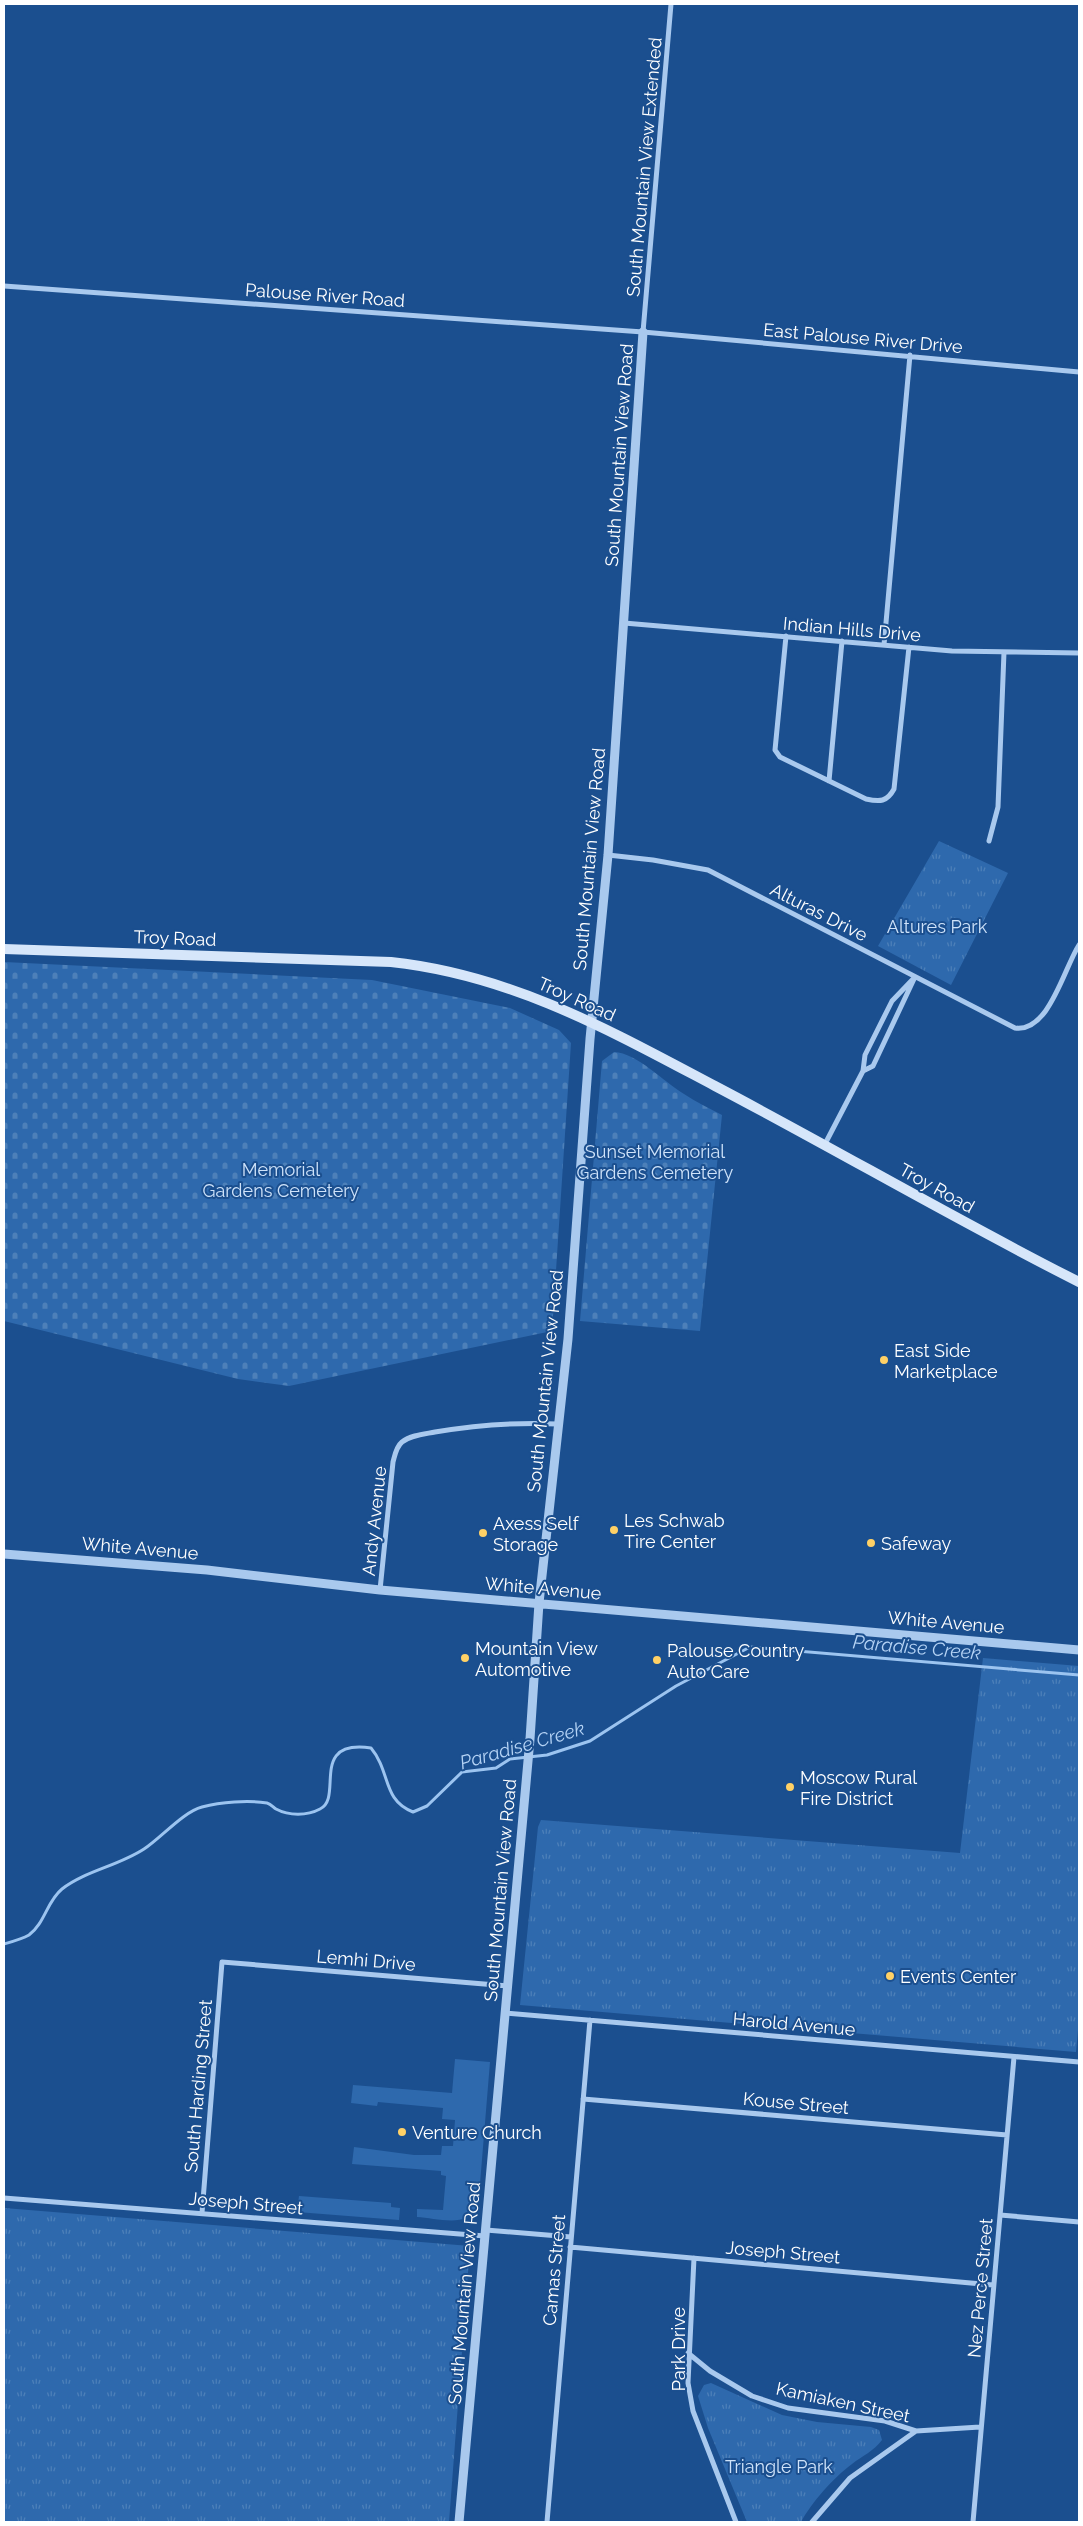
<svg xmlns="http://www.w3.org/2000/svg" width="1083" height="2526" font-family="Raleway,sans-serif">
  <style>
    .grass { fill: #2e69ad }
    .cemetery { fill: url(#cemetery-stones) }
    .park { fill: url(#park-tufts) }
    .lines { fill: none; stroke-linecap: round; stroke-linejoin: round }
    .stream { stroke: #9cc4f0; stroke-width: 3 }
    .minor { stroke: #a9c9ee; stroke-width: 5 }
    .tertiary { stroke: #a9c9ee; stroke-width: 9 }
    .secondary { stroke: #d6e6fa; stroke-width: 10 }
    .poi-dot { fill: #ffd166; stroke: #1b4f8f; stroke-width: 2 }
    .labels { text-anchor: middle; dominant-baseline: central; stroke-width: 4; stroke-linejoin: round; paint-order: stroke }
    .street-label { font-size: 18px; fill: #fff; stroke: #1b4f8f }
    .park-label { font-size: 18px; fill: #cfe3fa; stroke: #1b4f8f }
    .poi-label { font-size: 18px; fill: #fff; stroke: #1b4f8f; text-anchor: start }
    .water-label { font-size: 19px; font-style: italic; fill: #b5d3f5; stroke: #1b4f8f }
  </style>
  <defs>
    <pattern id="cemetery-stones" width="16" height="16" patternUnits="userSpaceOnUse" patternTransform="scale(1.25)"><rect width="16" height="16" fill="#2e69ad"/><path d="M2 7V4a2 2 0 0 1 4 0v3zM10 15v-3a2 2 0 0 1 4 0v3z" fill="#4d80b9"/></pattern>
    <pattern id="park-tufts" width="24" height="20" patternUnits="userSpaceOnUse" patternTransform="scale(1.25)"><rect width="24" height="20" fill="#2e69ad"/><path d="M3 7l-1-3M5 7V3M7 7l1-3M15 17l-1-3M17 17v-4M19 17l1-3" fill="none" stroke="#4d80b9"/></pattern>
  </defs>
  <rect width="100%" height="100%" fill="#1b4f8f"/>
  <!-- grass -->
  <path class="grass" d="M455 2059 490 2062 478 2208C467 2228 436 2218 417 2217V2209L443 2210 446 2176 441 2175V2171L352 2164 354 2147 414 2155H441L442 2146H453L455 2120 442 2119 443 2108 378 2102 377 2106 351 2103 353 2085 452 2093Z
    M299 2196 391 2203V2207L400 2208 399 2220 297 2212Z"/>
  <!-- cemetery -->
  <path class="cemetery" d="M4 962 372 980 510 1008 559 1030 571 1043 552 1331 289 1386 238 1379 4 1321Z
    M614 1052C637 1053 664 1082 684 1094 696 1102 709 1108 722 1115L700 1331 580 1321 602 1061Z"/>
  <!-- park -->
  <path class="park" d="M939 841 1008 873 951 985 878 946Z
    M983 1658 1079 1666V2019L1076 2052 520 2005 538 1827 541 1820 960 1853Z
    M4 2208 470 2246 449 2522H4Z
    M711 2383 782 2415 817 2422 871 2427 879 2430 882 2440C874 2451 862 2456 852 2464 833 2478 812 2502 801 2522H747L708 2428 698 2396 704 2385Z"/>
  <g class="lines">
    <!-- stream -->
    <path class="stream" d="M4 1944C11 1942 22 1939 29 1935 45 1923 47 1901 62 1889 85 1871 118 1866 144 1849 161 1838 183 1812 202 1807 221 1802 248 1800 267 1803 271 1804 273 1807 276 1809 289 1816 307 1816 320 1809 344 1798 308 1739 371 1748 391 1772 382 1800 413 1812L427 1806 462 1772 496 1768 510 1759 547 1755 590 1741 676 1686 750 1647 1079 1675"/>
    <!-- minor -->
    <path class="minor" d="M4 286 643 332 1079 372
      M643 332 671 4
      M624 623 952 651 1079 653
      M786 636 775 750 780 757 866 799C880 802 887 802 894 789L909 647
      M884 645 910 355
      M829 781 842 641
      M989 841 998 807 1004 652
      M608 855 653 860 708 870 1015 1028C1049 1033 1064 968 1079 945
      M863 1071 873 1066 914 979
      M825 1144 863 1071 865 1055 892 1001 915 977
      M380 1590 393 1462C395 1455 396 1447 402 1442 411 1435 425 1434 435 1432 477 1425 516 1422 558 1424
      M505 2013 1079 2062
      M583 2099 1007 2135
      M4 2198 485 2236
      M202 2213 222 1962 508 1986
      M1000 2215 1079 2222
      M486 2230 571 2237
      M570 2247 993 2285
      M694 2258 688 2383 693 2411 736 2522
      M688 2353 710 2371 752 2396 788 2408 885 2421 916 2431
      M547 2522 590 2020
      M812 2522 850 2478 916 2431 980 2427
      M973 2522 1014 2057"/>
    <!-- tertiary -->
    <path class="tertiary" d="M4 1554 207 1570 380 1590 1079 1650
      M459 2522 530 1739 539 1603 568 1339 590 1039 608 855 643 332"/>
    <!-- secondary -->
    <path class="secondary" d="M4 949 391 962C512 975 609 1030 715 1086 837 1150 956 1220 1079 1282"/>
  </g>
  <!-- markers -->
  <g class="poi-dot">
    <circle cx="884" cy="1360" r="5"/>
    <circle cx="614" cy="1530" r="5"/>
    <circle cx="483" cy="1533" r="5"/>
    <circle cx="871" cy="1543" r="5"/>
    <circle cx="465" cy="1658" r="5"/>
    <circle cx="657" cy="1660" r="5"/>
    <circle cx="790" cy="1787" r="5"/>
    <circle cx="890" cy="1976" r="5"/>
    <circle cx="402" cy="2132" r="5"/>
  </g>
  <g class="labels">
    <!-- street labels -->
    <g class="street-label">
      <text transform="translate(644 167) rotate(-85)">South Mountain View Extended</text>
      <text transform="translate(325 295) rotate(4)">Palouse River Road</text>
      <text transform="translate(863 338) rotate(5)">East Palouse River Drive</text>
      <text transform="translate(619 455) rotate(-86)">South Mountain View Road</text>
      <text transform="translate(852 629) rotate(5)">Indian Hills Drive</text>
      <text transform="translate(589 859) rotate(-85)">South Mountain View Road</text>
      <text transform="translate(819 912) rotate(27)">Alturas Drive</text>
      <text transform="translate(175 938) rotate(2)">Troy Road</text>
      <text transform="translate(577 999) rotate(24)">Troy Road</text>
      <text transform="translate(937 1188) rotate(29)">Troy Road</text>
      <text transform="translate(545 1381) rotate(-84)">South Mountain View Road</text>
      <text transform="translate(374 1521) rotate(-84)">Andy Avenue</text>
      <text transform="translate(140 1548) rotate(5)">White Avenue</text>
      <text transform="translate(543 1588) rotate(5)">White Avenue</text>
      <text transform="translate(946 1622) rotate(5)">White Avenue</text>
      <text transform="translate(500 1890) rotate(-85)">South Mountain View Road</text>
      <text transform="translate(366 1960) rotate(5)">Lemhi Drive</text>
      <text transform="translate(794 2024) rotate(5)">Harold Avenue</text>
      <text transform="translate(198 2086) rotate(-85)">South Harding Street</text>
      <text transform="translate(796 2103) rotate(5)">Kouse Street</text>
      <text transform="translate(246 2203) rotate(5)">Joseph Street</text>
      <text transform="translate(783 2252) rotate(5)">Joseph Street</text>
      <text transform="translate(554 2270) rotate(-85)">Camas Street</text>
      <text transform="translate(980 2288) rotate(-85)">Nez Perce Street</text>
      <text transform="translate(464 2293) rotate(-85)">South Mountain View Road</text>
      <text transform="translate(678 2349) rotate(-90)">Park Drive</text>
      <text transform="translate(843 2402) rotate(12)">Kamiaken Street</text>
    </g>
    <!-- park labels -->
    <g class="park-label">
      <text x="937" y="926">Altures Park</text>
      <text x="655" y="1151">Sunset Memorial<tspan x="655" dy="21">Gardens Cemetery</tspan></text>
      <text x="281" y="1169">Memorial<tspan x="281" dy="21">Gardens Cemetery</tspan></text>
      <text x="779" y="2466">Triangle Park</text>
    </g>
    <!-- poi labels -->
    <g class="poi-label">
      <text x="894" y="1350">East Side<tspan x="894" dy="21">Marketplace</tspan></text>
      <text x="624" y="1520">Les Schwab<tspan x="624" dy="21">Tire Center</tspan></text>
      <text x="493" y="1523">Axess Self<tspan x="493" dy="21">Storage</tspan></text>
      <text x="881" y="1543">Safeway</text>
      <text x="475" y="1648">Mountain View<tspan x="475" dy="21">Automotive</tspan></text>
      <text x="667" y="1650">Palouse Country<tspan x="667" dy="21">Auto Care</tspan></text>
      <text x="800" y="1777">Moscow Rural<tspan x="800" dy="21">Fire District</tspan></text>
      <text x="900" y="1976">Events Center</text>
      <text x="412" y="2132">Venture Church</text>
    </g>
    <!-- water labels -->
    <g class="water-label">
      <text transform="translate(917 1647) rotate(5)">Paradise Creek</text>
      <text transform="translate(522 1745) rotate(-16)">Paradise Creek</text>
    </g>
  </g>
  <!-- border -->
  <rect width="1083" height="2526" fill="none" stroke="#ffffff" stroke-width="10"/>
</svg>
